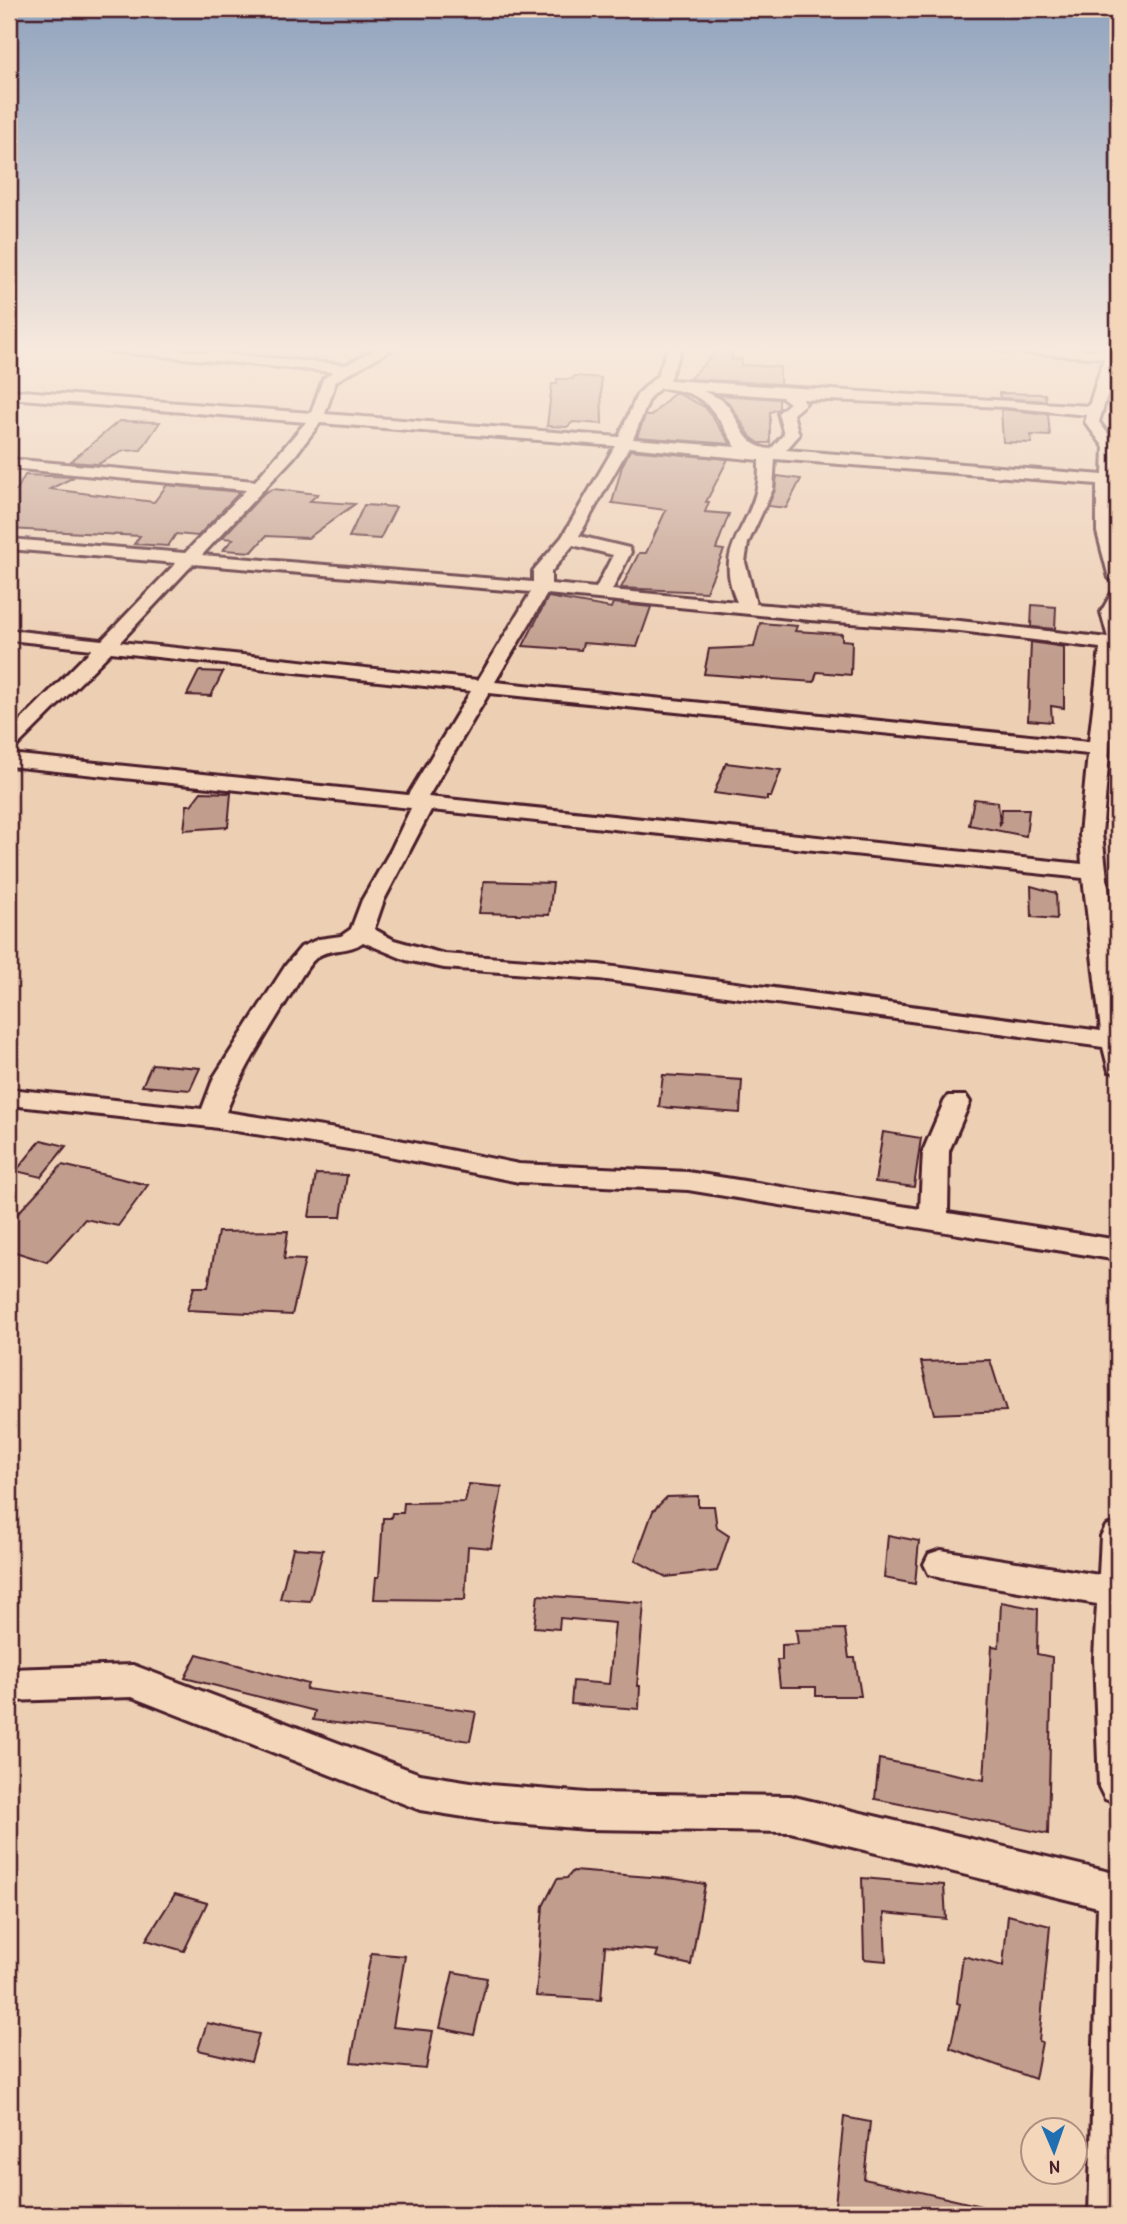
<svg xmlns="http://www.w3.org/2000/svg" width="1127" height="2224" font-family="'Patrick Hand',sans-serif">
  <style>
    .building { fill: #c09d8d; stroke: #4a1f2b; stroke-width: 2 }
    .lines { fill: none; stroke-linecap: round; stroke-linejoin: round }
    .minor-casing { stroke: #4a1f2b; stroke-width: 6 }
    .minor { fill: #f4d6ba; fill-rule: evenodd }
  </style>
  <rect width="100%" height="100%" fill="#edcfb4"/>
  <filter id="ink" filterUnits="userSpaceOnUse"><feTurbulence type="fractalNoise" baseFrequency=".0143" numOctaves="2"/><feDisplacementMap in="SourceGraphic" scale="14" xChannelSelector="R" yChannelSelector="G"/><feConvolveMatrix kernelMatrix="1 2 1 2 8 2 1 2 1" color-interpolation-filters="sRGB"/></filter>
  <g filter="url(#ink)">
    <!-- building -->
    <path class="building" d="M721 347H735L731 359 742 360 741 365 780 367V384L689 379Z
      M574 376 601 378 602 424 573 422 567 427 547 426 552 384H557V379H573Z
      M675 392 705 407 731 444 637 437 645 416H651Z
      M999 393 1045 394 1046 401 1000 398Z
      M718 395 779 399V409L770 412V443H759L751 437 729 403Z
      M1001 409 1048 414 1050 436 1031 435 1032 443 1003 442Z
      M119 421 160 422 141 450 123 451 98 464 70 462Z
      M630 450 728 459 706 502H709L705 512 729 514 716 549 724 550 706 592 621 588 639 553H646L666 510 612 503 622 466Z
      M25 475 74 477 50 489 154 502 167 485 240 492 198 536 176 534 168 546 134 544 140 536 9 529V490H17Z
      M777 476 801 479 786 508 768 506 775 490Z
      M273 489 318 494 310 501 355 504 308 538 266 536 252 552 223 550 233 539 222 538 264 493Z
      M364 505 396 507 380 539 349 537Z
      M548 597 611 608 613 603 651 607 637 647 583 643 581 650 523 646Z
      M1032 605 1056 607 1055 629 1031 627Z
      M760 623 797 626 795 631 842 634V640L852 641 851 675 817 672 814 682 704 674 709 649 754 647Z
      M1031 642 1064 647V708L1051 706 1052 722 1028 720Z
      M199 671 223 672 211 696 187 695Z
      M726 763 781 770 771 797H767V800L714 793Z
      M201 792 231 793 228 827 184 830 187 805H191Z
      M974 799 998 802 1000 826 1002 809H1029L1026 836 969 825Z
      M484 881 553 883 549 915 479 913Z
      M1031 886 1056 893 1057 919 1032 917Z
      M152 1064 200 1068 190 1090 142 1086Z
      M663 1075 742 1080 740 1113 659 1107Z
      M883 1132 921 1138 914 1187 875 1182Z
      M41 1140 66 1146 41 1177 16 1171Z
      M62 1165 148 1185 118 1226 85 1219 47 1262 9 1250V1223Z
      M316 1174 347 1175 341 1217H309Z
      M288 1231 284 1259 305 1260 292 1315 187 1310 194 1287H208L218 1232Z
      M990 1360 1006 1411 934 1414 921 1362Z
      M469 1484 502 1487 491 1548 468 1546 465 1600 374 1599 376 1577H379L383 1518H391L392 1513H403L404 1503 465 1502Z
      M698 1496V1506H714L717 1528 729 1536 717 1571 666 1577 635 1560 653 1511 667 1497Z
      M888 1535 919 1541 915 1584 884 1578Z
      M293 1548 323 1550 310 1601 280 1599Z
      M538 1595 644 1603 637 1686H640L639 1709 571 1704 573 1681 609 1684 615 1623 560 1618 559 1629 534 1627Z
      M1001 1602 1038 1609 1037 1654 1052 1657 1048 1834 875 1799 879 1759 984 1780 992 1646 999 1647Z
      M845 1629 849 1658H855L861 1696H816V1687H780L777 1660H782V1645L798 1644 796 1630Z
      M197 1654 308 1684 306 1689 476 1712 470 1741 313 1720 315 1711 185 1678Z
      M573 1871 676 1879 705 1884 691 1965 656 1957 658 1951 605 1946 601 2000 536 1996 543 1906 557 1879 567 1878Z
      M862 1878 944 1885 946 1919 884 1913 886 1961 864 1959Z
      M175 1894 207 1903 184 1951 146 1940Z
      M1008 1915 1050 1926 1039 2041 1042 2042 1035 2079 950 2048 960 2004 957 2003 963 1956 1003 1966Z
      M371 1953 405 1956 393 2027 433 2031 426 2069 351 2062Z
      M453 1972 487 1978 474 2035 440 2028Z
      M207 2023 259 2034 251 2062 198 2050Z
      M844 2117 870 2122 864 2179 981 2206 980 2215H834Z"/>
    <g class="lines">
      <defs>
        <path id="minor" d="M100 347H150L346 365 379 347H396L336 381 325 414 619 437 637 395 658 375 668 347H682L669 380 1089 406 1104 358 1001 351 994 347 1106 350 1107 347H1118V359L1099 422 1118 447V486L1113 485 1118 583 1109 578 1097 532V484L775 459 773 489 748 543 745 562 756 604 960 621 1108 638 1101 612 1112 593 1118 592V649L1102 834 1118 975V1073L1109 1071 1103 1047 599 979 444 968 406 960 363 942C349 953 331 947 317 957 305 967 297 985 289 997 266 1035 242 1071 226 1112L374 1135 519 1164 688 1172 920 1209 923 1151 944 1102 948 1096H966L970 1102 949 1151 948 1213 1118 1240V1260L688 1190 519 1182 374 1153 211 1127 9 1105V1089L202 1109 214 1077 286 965 301 947 319 939 341 936 351 929 362 900 391 850 411 808 9 766V754L408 795 471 691 111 652 16 747 9 749V732L92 649 9 640V630L102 640 176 563 9 549V539L185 553 246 490 9 468V459L255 481 306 422 9 398V390L311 413 323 379 333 372 107 351ZM660 388C707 391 713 410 736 447L633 439 650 397ZM703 391 782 397 790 403 778 413 784 434 771 449C743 447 742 424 727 405 722 398 711 395 703 391ZM802 399 1006 407 1087 415 1085 422 1104 447 1103 475 786 450 799 435 793 414 806 403ZM320 423 615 446 562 537 533 571V582L202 555 294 457ZM629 447 759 460C759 469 759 479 757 488 748 532 713 549 737 602L612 590 631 552 629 548 579 536ZM573 545 613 555 596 588 551 584V572ZM193 564 531 592 478 680 120 642ZM547 594 810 620 960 631 1100 648 1089 742 495 682ZM489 693 1088 754 1080 834 1082 864 428 797ZM431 810 1083 878 1101 1031 599 965 444 954 394 940 374 929 384 900Z
          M1118 1522V1804L1105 1799 1099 1787 1094 1658 1097 1604 941 1578 929 1574 924 1564 929 1554 941 1550 1099 1575 1101 1536 1106 1526Z
          M133 1665 420 1774 490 1785 587 1793 790 1796 1118 1874V2215H1089L1098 1907 790 1832 587 1829 490 1821 420 1810 132 1697 9 1701V1669Z"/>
      </defs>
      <!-- minor casing -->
      <use href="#minor" class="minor-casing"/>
      <!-- minor -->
      <use href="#minor" class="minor"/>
    </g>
  </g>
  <!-- sky -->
  <linearGradient id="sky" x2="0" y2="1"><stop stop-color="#90a3be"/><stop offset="0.53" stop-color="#f7e9dd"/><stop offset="1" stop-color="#f7e9dd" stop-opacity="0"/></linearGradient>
  <rect width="1127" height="658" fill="url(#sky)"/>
  <!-- margin -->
  <rect width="1127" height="2224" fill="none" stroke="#f4d6ba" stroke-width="35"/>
  <rect x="18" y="18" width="1092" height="2189" fill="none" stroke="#4a1f2b" stroke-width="2.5" filter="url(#ink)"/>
  <!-- north arrow -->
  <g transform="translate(1054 2151) rotate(178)"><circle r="33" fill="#f4d6ba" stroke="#b08d81" stroke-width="2"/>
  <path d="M0-5L12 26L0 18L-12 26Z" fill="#1f6fb2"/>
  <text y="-10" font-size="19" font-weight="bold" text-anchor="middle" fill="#4a1f2b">N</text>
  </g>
</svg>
